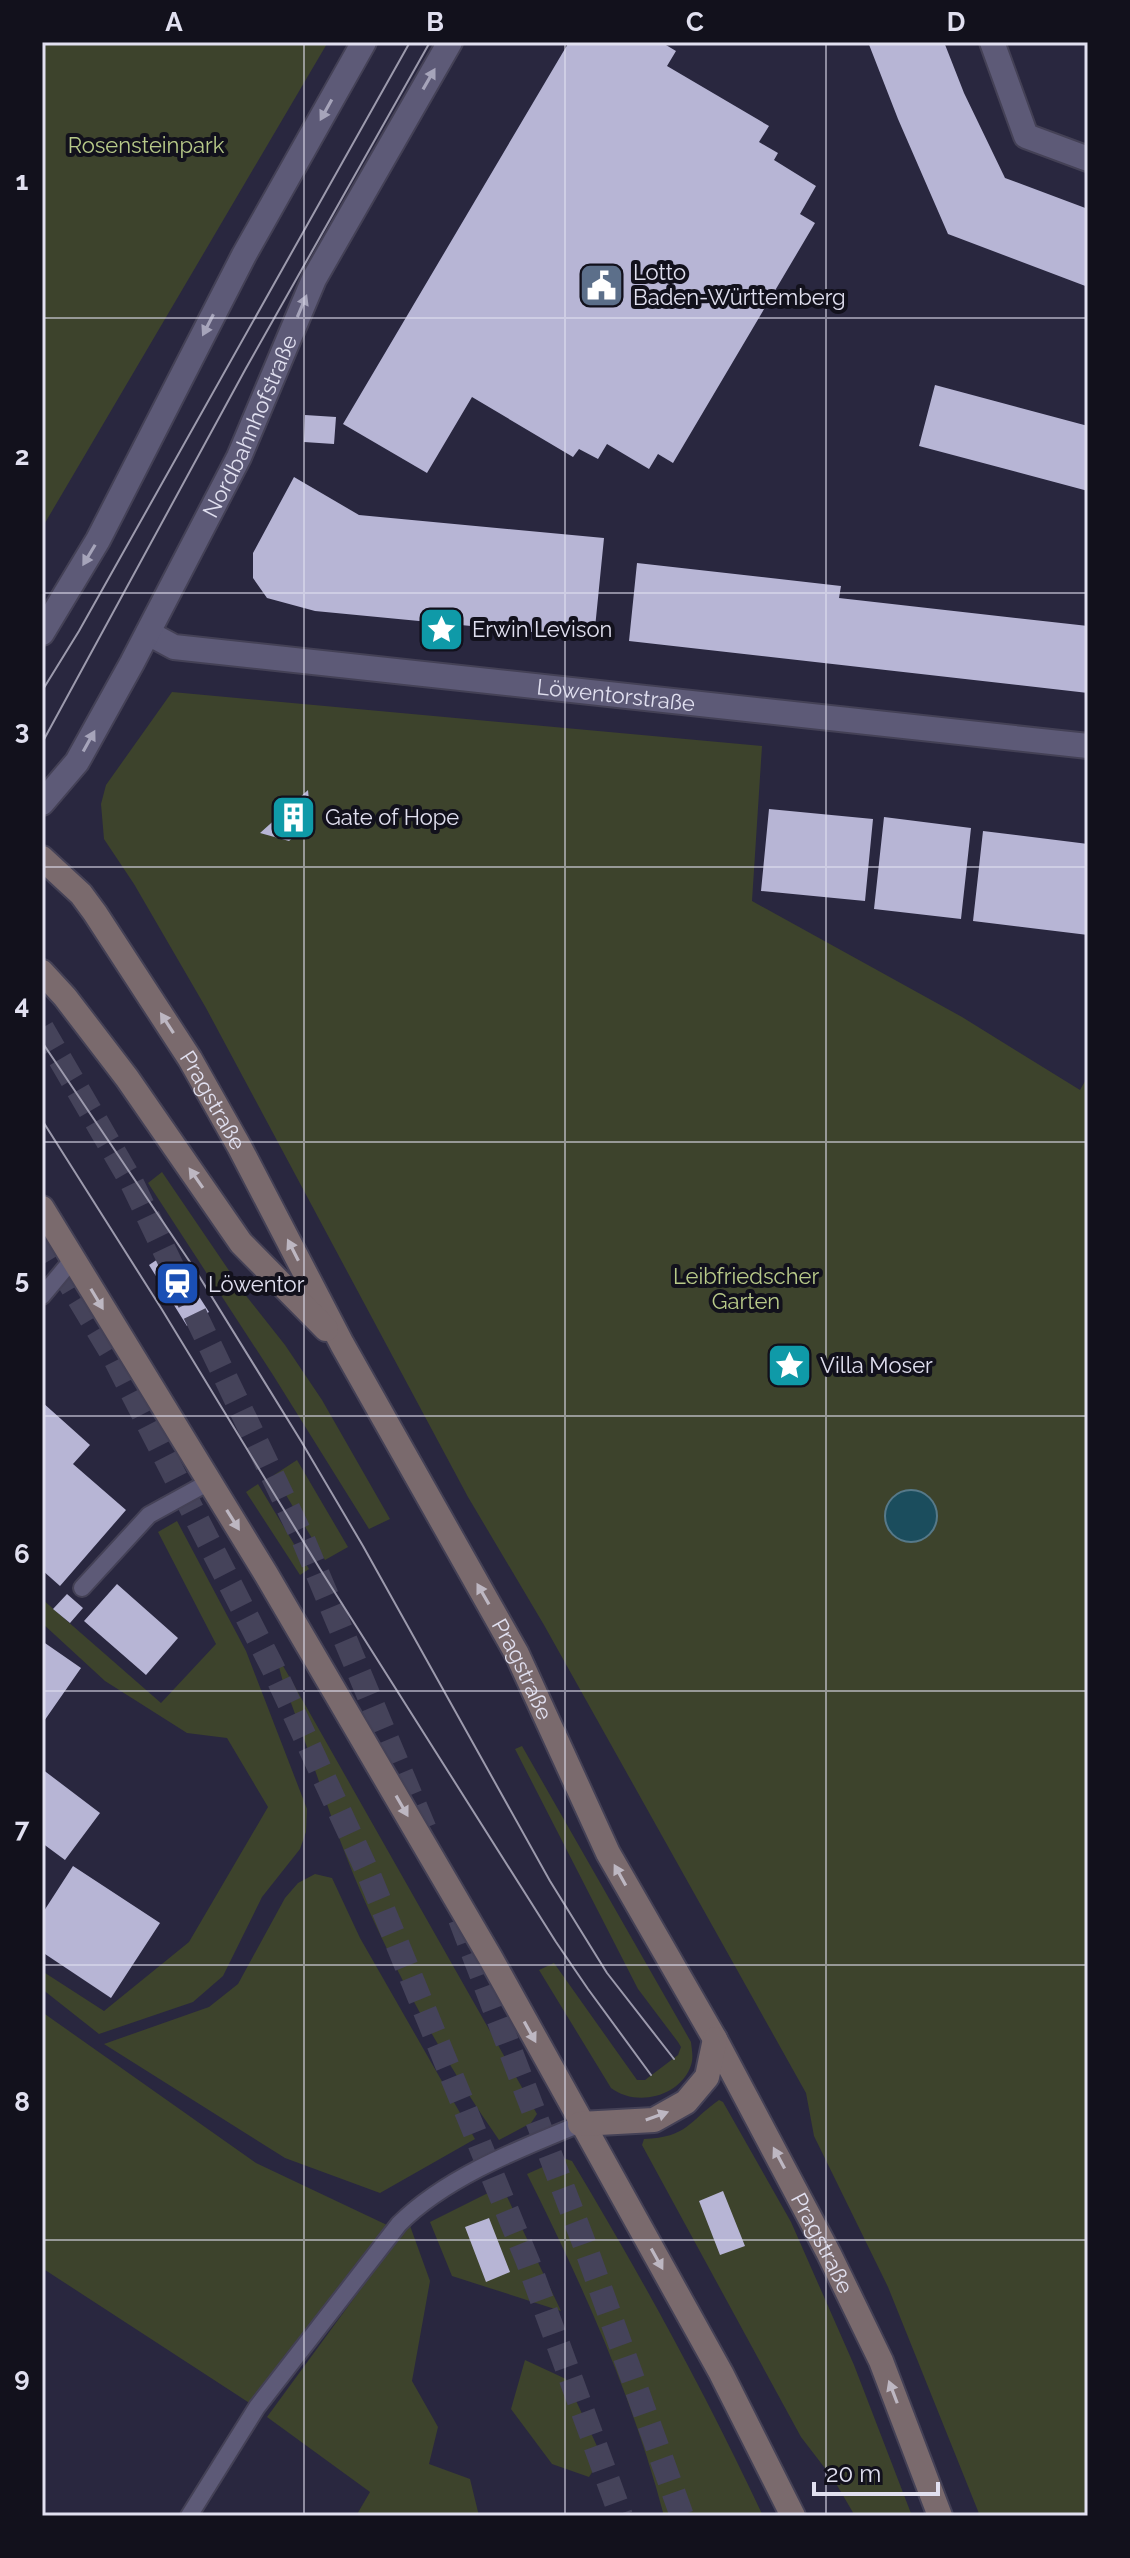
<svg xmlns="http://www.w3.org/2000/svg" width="1130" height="2558" font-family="Raleway,sans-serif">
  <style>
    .green { fill: #3d432c }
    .water { fill: #1b4d5d; stroke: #567989; stroke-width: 2 }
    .building { fill: #b7b5d5 }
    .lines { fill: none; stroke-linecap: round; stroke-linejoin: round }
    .primary-tunnel { stroke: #45435a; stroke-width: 24; stroke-dasharray: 24 12; stroke-linecap: butt }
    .service-casing { stroke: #444156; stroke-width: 20 }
    .minor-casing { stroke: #444156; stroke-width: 28 }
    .tertiary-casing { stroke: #444156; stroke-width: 28 }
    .secondary-casing { stroke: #444156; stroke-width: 28 }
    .service { stroke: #5d5a77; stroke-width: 16 }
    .minor { stroke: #5d5a77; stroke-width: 24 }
    .tertiary { stroke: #5d5a77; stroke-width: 24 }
    .secondary { stroke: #7a6a6d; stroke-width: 24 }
    .tram { stroke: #9c9aad; stroke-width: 2 }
    .oneway { fill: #a6a4ba }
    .oneway2 { fill: #bdb7c2 }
    .grid { fill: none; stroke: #e1e0f0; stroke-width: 2; stroke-opacity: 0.55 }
    .labels { text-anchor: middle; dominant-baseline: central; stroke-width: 8; stroke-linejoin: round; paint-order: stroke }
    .park-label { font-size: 22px; fill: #b8ca89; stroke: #12111c }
    .poi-label { font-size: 22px; fill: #e1e0f0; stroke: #12111c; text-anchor: start }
    .street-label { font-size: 22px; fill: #e1e0f0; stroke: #12111c }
    .neatline { fill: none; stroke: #e1e0f0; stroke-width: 3 }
    .grid-label { font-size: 26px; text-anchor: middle; font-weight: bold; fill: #e1e0f0 }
  </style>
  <rect width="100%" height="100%" fill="#29273f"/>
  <!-- green -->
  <path class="green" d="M42 42H328L42 528Z
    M172 692 762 746 752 901 962 1017 1080 1090 1088 1076V2516H980L888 2287 814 2136 806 2093 544 1625 468 1497 206 1008 134 884 104 839 101 804 106 785Z
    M162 1172 247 1297 285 1345 322 1400 390 1519 369 1529 273 1375 148 1183Z
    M297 1460 348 1547 325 1560 274 1475Z
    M258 1484 309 1569 300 1575 246 1492Z
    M177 1521 246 1651 307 1809 306 1832 300 1849 262 1897 223 1976 193 2002 99 2034 42 1989V1971L104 2011 189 1942 268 1807 227 1738 187 1733 105 1681 42 1623V1599L161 1703 216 1644 158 1532Z
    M282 1664 537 2114 531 2123 499 2140C448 2067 403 1987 367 1906 334 1833 312 1756 283 1682L279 1667Z
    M522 1746 691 2042C692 2051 694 2059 690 2068 678 2097 636 2107 611 2088L539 1970 554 1963 637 2080H645L678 2055 681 2047 678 2042 638 1989 515 1749Z
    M315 1874 332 1878 360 1938 475 2139 380 2193 285 2158 104 2044 209 2007 238 1984 285 1898 298 1883Z
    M42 2012 256 2163 387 2225 251 2404 42 2268Z
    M719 2100 723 2102 791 2222 854 2365 912 2516H855L834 2480 801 2437 642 2145 644 2139C688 2137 688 2122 719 2100Z
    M563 2158 572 2161C641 2276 706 2394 763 2516H664C633 2397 582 2284 527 2174Z
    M502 2186 561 2311 452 2276 430 2222Z
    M409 2223 430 2281 412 2381 438 2427 429 2464 470 2479 479 2516H356L370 2492 267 2417Z
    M525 2360 566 2379 602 2457 589 2477 552 2464 511 2409Z"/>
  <!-- water -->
  <path class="water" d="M885 1516a26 26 0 1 1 52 0a26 26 0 1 1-52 0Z"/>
  <!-- building -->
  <path class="building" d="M569 42H661L676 51 667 66 769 126 759 142 778 153 774 160 816 186 800 214 815 223 673 463 658 454 649 469 607 444 598 459 579 449 573 457 472 397 427 473 343 424Z
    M868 42H944L964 93 1005 178 1088 209V287L948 234 898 119Z
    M935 385 1088 426V491L919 446Z
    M305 415 336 417 334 444 304 442Z
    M294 477 359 515 604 538 594 638 315 611 267 598 253 578V553Z
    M637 563 841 586 839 598 1088 626V693L629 641Z
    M308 790 311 823 289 841 260 833Z
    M769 809 873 819 865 901 761 891Z
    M884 817 971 828 961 919 874 909Z
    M983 831 1088 844V935L973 921Z
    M170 1251 209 1312 187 1326 149 1265Z
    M42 1402 90 1445 73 1464 126 1510 60 1586 42 1570Z
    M117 1584 178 1638 146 1675 84 1621Z
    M67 1594 83 1608 70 1623 53 1609Z
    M42 1641 81 1668 42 1724Z
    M42 1769 100 1813 65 1860 42 1843Z
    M73 1866 160 1923 111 1998 42 1952V1914Z
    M723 2191 745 2246 720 2255 699 2201Z
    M489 2218 510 2272 486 2282 465 2227Z"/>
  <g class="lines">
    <!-- primary-tunnel -->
    <path class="primary-tunnel" d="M42 1028 132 1183 303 1539 426 1832
      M42 1237 114 1357 273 1668 369 1875 528 2262 621 2516
      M460 1919 584 2243 682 2516"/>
    <defs>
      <path id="service" d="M42 1296 73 1259
        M82 1588 149 1515 209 1482
        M189 2516 257 2407 399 2224C446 2177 519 2149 580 2124"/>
      <g id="minor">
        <path d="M992 42 1026 136 1088 159"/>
        <path id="s1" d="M148 633 174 647 1088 746"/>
      </g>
      <g id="tertiary">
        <path d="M42 633 98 540 244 255 364 42"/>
        <path id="s2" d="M42 803 77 762 132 663 239 457 314 279 450 42"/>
      </g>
      <g id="secondary">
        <path id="s3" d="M42 858 81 894 95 913 190 1059 239 1146 342 1344 517 1654 608 1853 715 2039 829 2254 881 2361 940 2516"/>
        <path d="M42 972 65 997 127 1078 241 1243 326 1329"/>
        <path d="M42 1208 266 1574 490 1957 721 2373 793 2516"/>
        <path d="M580 2124 654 2120 686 2102 707 2077 715 2039"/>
      </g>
    </defs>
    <!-- service casing -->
    <use href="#service" class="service-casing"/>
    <!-- minor casing -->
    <use href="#minor" class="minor-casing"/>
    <!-- tertiary casing -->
    <use href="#tertiary" class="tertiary-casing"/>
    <!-- secondary casing -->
    <use href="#secondary" class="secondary-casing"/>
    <!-- service -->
    <use href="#service" class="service"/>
    <!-- minor -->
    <use href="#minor" class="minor"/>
    <!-- tertiary -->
    <use href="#tertiary" class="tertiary"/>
    <!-- secondary -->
    <use href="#secondary" class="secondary"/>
    <!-- tram -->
    <path class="tram" d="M42 691 79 631 410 42
      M42 743 245 370 430 42
      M42 1042 194 1268 301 1441 363 1546 550 1881 607 1973 674 2059
      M42 1120 161 1308 320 1569 556 1942 588 1989 651 2075"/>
  </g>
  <!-- one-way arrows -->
  <defs><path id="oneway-solid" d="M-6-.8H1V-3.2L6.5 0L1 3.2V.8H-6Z" transform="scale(2)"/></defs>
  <g class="oneway">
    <use href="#oneway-solid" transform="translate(429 79) rotate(-60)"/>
    <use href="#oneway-solid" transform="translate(326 110) rotate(119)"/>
    <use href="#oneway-solid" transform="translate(302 306) rotate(-67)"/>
    <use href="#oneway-solid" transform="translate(208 325) rotate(117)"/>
    <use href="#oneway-solid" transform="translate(89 555) rotate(121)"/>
    <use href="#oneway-solid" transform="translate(89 741) rotate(-61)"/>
  </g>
  <g class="oneway2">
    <use href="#oneway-solid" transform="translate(167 1023) rotate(-123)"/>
    <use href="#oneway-solid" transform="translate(196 1178) rotate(-125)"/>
    <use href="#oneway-solid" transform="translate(293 1250) rotate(-117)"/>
    <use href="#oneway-solid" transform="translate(97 1299) rotate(59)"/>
    <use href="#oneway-solid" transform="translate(233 1520) rotate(58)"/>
    <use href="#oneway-solid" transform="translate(483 1594) rotate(-120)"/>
    <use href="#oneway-solid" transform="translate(402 1806) rotate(60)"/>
    <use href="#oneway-solid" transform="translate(620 1875) rotate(-119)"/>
    <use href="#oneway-solid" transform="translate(530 2032) rotate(61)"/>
    <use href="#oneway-solid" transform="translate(657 2116) rotate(-20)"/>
    <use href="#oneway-solid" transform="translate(779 2158) rotate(-118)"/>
    <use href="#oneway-solid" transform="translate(657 2259) rotate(61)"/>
    <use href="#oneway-solid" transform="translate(893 2392) rotate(-111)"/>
  </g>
  <!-- grid -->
  <path class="grid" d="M304 42V2516M565 42V2516M826 42V2516M42 318H1088M42 593H1088M42 867H1088M42 1142H1088M42 1416H1088M42 1691H1088M42 1965H1088M42 2240H1088"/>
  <!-- icons -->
  <defs>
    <symbol id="civic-square" viewBox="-11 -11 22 22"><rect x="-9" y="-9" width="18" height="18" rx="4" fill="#5c6f8a" stroke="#12111c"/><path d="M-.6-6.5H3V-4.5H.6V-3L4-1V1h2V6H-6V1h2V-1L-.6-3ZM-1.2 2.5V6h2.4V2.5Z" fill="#fff"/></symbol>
    <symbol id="sight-square" viewBox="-11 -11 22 22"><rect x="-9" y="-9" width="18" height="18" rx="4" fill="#0f9aa8" stroke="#12111c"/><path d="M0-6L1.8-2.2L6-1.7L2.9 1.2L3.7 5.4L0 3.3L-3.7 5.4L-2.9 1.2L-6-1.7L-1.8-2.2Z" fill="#fff"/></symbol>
    <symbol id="building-square" viewBox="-11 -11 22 22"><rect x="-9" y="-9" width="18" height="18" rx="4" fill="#0f9aa8" stroke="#12111c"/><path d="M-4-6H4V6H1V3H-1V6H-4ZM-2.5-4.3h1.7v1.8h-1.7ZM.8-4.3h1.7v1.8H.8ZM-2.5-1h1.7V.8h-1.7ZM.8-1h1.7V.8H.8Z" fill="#fff"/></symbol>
    <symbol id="station-square" viewBox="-11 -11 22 22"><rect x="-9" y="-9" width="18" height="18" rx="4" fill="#1a4fb4" stroke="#12111c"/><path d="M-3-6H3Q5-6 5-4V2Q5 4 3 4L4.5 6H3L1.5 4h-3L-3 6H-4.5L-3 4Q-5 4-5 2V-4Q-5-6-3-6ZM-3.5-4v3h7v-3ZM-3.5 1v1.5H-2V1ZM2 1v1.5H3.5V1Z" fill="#fff"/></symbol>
  </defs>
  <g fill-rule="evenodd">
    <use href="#civic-square" x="576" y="260" width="51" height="51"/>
    <use href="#sight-square" x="416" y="604" width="51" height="51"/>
    <use href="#building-square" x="268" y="792" width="51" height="51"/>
    <use href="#station-square" x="152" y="1258" width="51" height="51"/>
    <use href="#sight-square" x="764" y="1340" width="51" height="51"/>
  </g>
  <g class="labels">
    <!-- park labels -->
    <g class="park-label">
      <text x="146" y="145">Rosensteinpark</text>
      <text x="746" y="1276">Leibfriedscher<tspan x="746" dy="25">Garten</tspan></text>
    </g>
    <!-- poi labels -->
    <g class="poi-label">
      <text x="633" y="272">Lotto<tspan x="633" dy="25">Baden-Württemberg</tspan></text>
      <text x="472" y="629">Erwin Levison</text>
      <text x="325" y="817">Gate of Hope</text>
      <text x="208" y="1284">Löwentor</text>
      <text x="820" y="1365">Villa Moser</text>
    </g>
    <!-- street labels -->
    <g class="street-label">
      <text stroke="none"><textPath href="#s2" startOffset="432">Nordbahnhofstraße</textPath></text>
      <text stroke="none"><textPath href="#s1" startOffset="474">Löwentorstraße</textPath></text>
      <text stroke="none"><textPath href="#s3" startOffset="298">Pragstraße</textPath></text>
      <text stroke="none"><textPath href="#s3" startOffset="946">Pragstraße</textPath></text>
      <text stroke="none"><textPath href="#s3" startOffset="1594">Pragstraße</textPath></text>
    </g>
  </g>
  <!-- border -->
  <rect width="1130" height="2558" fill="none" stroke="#12111c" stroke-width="88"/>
  <!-- scale -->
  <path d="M814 2482v12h124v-12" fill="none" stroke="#e1e0f0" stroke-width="4"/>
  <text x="826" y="2482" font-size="24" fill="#e1e0f0" stroke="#12111c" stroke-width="6" paint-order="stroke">20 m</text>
  <rect x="44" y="44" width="1042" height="2470" class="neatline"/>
  <g class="grid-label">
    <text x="174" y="31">A</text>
    <text x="435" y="31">B</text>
    <text x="695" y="31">C</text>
    <text x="956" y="31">D</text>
    <text x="22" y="190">1</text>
    <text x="22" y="465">2</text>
    <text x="22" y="739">3</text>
    <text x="22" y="1014">4</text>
    <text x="22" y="1288">5</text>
    <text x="22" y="1563">6</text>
    <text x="22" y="1837">7</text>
    <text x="22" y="2111">8</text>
    <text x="22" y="2386">9</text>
  </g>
</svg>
